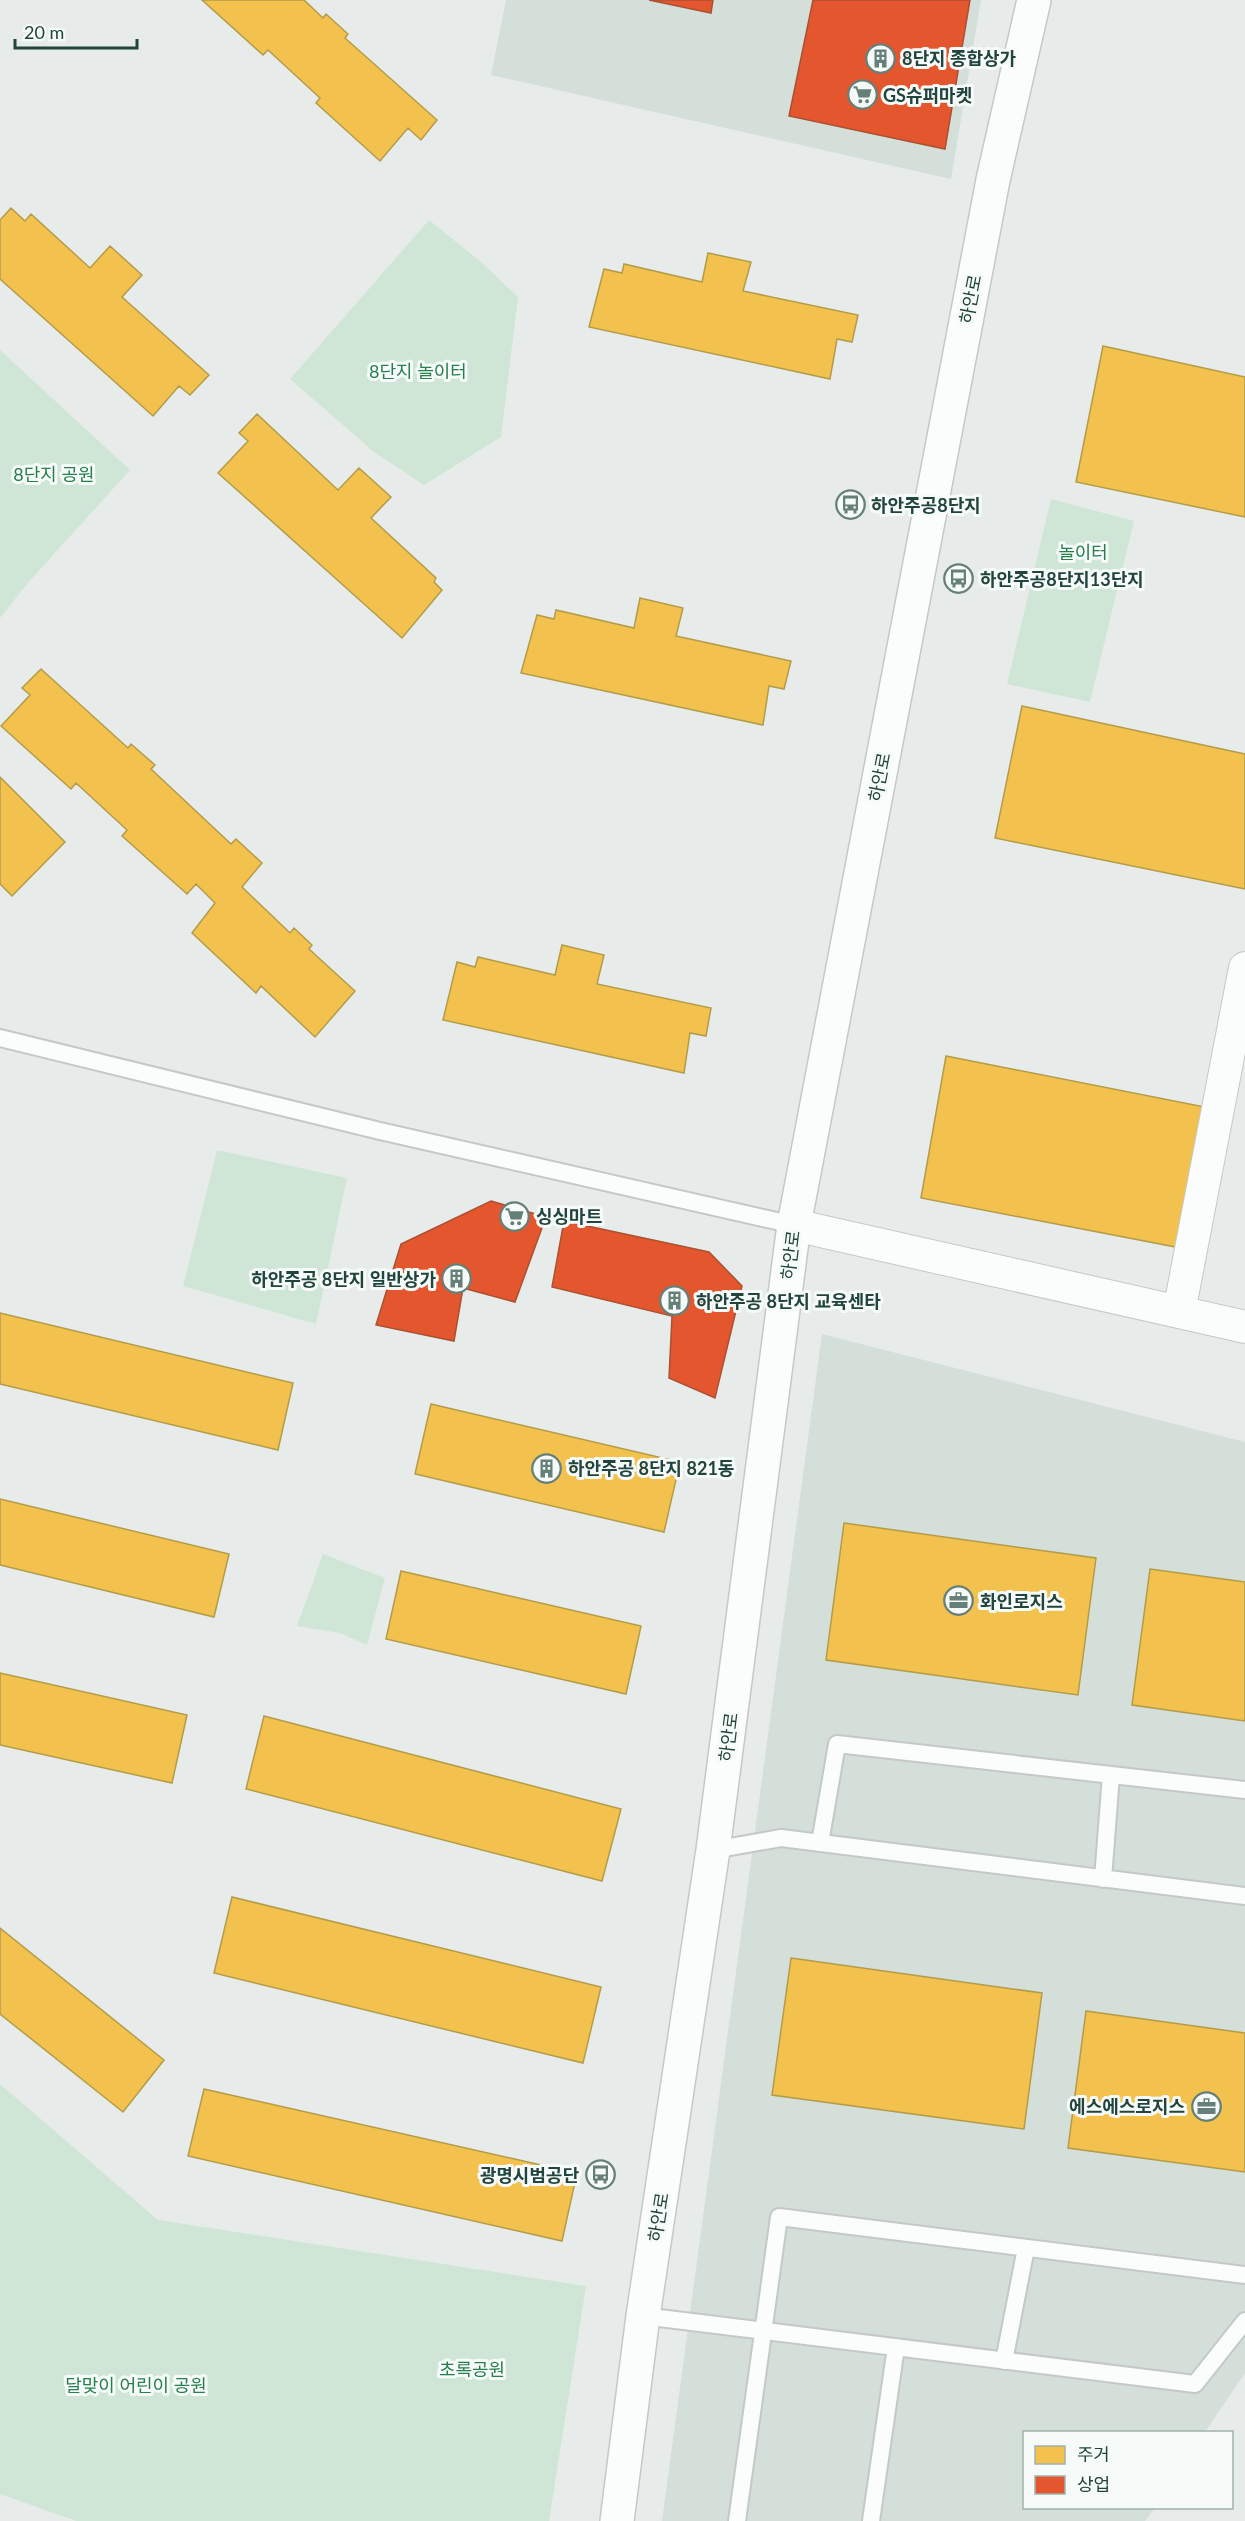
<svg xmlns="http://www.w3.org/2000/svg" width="1245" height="2521" font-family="Lato,'Noto Sans KR',sans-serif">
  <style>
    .built { fill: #d4dfda }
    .green { fill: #cfe6d7 }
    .homes { fill: #f2c14e; stroke: #b39c49; stroke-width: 1.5 }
    .shops { fill: #e4572e; stroke: #aa5132; stroke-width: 1.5 }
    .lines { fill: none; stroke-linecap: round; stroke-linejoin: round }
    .service-casing { stroke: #c4c9c7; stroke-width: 20 }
    .minor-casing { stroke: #c4c9c7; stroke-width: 34 }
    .tertiary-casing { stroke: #c4c9c7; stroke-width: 36 }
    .service { stroke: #fbfcfc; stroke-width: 16 }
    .minor { stroke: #fbfcfc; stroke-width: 32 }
    .tertiary { stroke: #fbfcfc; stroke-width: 33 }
    .labels { text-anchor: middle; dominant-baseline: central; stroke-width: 6; stroke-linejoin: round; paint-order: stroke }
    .poi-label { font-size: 18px; font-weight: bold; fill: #21443c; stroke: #f6fbf9; text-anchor: start }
    .street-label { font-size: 18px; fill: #21443c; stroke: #f6fbf9 }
    .park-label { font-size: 18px; fill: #267f4d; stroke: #f6fbf9 }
  </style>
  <rect width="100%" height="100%" fill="#e7ecea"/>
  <!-- built -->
  <path class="built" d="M506 0H981L951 179 491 75Z
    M822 1334 1245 1442V2373L1205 2432H1024V2508H1155L1145 2521H662Z"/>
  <!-- green -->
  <path class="green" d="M429 220 480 261 518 297 501 437 424 485 374 452 290 379Z
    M0 350 130 470 27 584 0 618Z
    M1051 499 1134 521 1090 702 1007 684Z
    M217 1150 347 1178 316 1324 183 1286Z
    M323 1554 385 1578 367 1645 340 1633 297 1626Z
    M0 2084 158 2220 586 2286 549 2521H76L0 2494Z"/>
  <!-- homes -->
  <path class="homes" d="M202 0H304L323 18 326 14 348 34 345 38 437 120 421 140 408 128 380 161 316 103 320 98 268 50 263 55Z
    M11 208 25 221 31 214 90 268 110 246 142 275 122 297 209 375 190 395 179 386 153 416 0 279V220Z
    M708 253 751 262 743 291 858 315 852 342 837 339 830 379 589 327 604 269 622 273 624 264 702 282Z
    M1103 346 1245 377V517L1076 482Z
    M257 414 338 490 359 468 391 497 371 518 436 578 434 582 442 590 402 638 218 473 248 441 239 433Z
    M640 598 683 608 676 636 791 661 784 689 769 686 763 725 521 673 537 615 554 619 556 610 634 628Z
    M41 669 128 748 131 744 155 765 151 769 231 844 236 839 262 863 242 887 290 933 294 928 312 945 309 949 355 991 315 1037 261 986 256 993 192 933 215 903 196 884 187 894 122 836 127 830 76 783 71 789 1 726 30 695 22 688Z
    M1022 706 1245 754V889L995 838Z
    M0 777 65 842 12 896 0 884Z
    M562 945 604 955 597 984 711 1008 706 1036 690 1033 684 1073 443 1020 457 962 475 967 478 957 555 975Z
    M946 1056 1210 1108 1186 1249 921 1198Z
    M0 1313 293 1383 278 1450 0 1384Z
    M431 1404 680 1462 664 1532 415 1474Z
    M0 1499 229 1554 214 1617 0 1565Z
    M844 1523 1096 1558 1078 1695 826 1660Z
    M1150 1569 1245 1582V1721L1132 1705Z
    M401 1571 641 1626 626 1694 386 1639Z
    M0 1673 187 1715 172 1783 0 1745Z
    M264 1716 621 1809 602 1881 246 1789Z
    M232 1897 601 1987 583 2063 214 1973Z
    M0 1928 164 2060 123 2112 0 2014Z
    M791 1958 1042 1993 1024 2129 772 2095Z
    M1086 2011 1245 2033V2172L1068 2148Z
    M204 2089 577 2173 562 2241 188 2156Z"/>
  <!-- shops -->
  <path class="shops" d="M649 0H713L711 13Z
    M813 0H970L945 149 789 116Z
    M491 1201 546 1217 515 1302 463 1288 454 1341 376 1325 401 1244Z
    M564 1221 709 1252 742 1286 715 1398 669 1378 672 1316 552 1287Z"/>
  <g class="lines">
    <defs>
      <path id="service" d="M0 1038 380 1131 794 1225
        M820 1843 837 1744 1245 1790
        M713 1850 781 1838 1245 1896
        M1103 1879 1111 1775
        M643 2316 1195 2384 1245 2321
        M1004 2361 1026 2248
        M737 2521 779 2217 1245 2275
        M871 2521 896 2347"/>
      <path id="minor" d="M794 1225 1245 1327
        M1179 1312 1245 968"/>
      <path id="tertiary" d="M617 2521 643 2316 713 1850 794 1225 993 180 1034 0"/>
    </defs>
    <!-- service casing -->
    <use href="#service" class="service-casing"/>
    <!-- minor casing -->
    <use href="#minor" class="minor-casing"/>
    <!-- tertiary casing -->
    <use href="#tertiary" class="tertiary-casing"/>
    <!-- service -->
    <use href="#service" class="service"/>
    <!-- minor -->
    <use href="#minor" class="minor"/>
    <!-- tertiary -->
    <use href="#tertiary" class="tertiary"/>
  </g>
  <!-- icons -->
  <defs>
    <symbol id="building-ring" viewBox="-11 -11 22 22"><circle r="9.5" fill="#f6fbf9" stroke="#667f79" stroke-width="1.5"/><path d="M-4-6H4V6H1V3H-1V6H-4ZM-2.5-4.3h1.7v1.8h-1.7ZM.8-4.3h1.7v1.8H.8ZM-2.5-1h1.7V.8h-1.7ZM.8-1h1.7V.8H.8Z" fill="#667f79"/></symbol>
    <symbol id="supermarket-ring" viewBox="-11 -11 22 22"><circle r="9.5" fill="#f6fbf9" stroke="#667f79" stroke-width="1.5"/><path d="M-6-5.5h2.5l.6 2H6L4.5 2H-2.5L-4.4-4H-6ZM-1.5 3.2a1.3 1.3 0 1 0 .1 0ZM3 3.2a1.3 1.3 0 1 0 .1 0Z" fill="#667f79"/></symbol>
    <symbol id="bus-ring" viewBox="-11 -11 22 22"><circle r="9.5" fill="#f6fbf9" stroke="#667f79" stroke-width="1.5"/><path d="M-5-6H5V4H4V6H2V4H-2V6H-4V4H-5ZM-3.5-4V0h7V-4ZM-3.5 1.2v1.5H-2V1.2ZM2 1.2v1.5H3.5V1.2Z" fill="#667f79"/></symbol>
    <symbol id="office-ring" viewBox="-11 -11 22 22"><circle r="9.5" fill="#f6fbf9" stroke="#667f79" stroke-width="1.5"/><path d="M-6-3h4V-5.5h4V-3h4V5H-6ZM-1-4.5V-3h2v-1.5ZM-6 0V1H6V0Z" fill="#667f79"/></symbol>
  </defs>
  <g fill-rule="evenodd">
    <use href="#building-ring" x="864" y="42" width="33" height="33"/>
    <use href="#supermarket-ring" x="846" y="78" width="33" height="33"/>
    <use href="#bus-ring" x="834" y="488" width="33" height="33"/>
    <use href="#bus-ring" x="942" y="562" width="33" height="33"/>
    <use href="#supermarket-ring" x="498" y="1200" width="33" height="33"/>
    <use href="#building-ring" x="440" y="1262" width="33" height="33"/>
    <use href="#building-ring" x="658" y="1284" width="33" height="33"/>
    <use href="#building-ring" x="530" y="1452" width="33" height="33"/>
    <use href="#office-ring" x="942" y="1584" width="33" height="33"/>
    <use href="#office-ring" x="1190" y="2090" width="33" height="33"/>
    <use href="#bus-ring" x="584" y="2158" width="33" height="33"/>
  </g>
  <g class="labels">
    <!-- poi labels -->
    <g class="poi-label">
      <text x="902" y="58">8단지 종합상가</text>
      <text x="883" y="95">GS슈퍼마켓</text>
      <text x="871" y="505">하안주공8단지</text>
      <text x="980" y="579">하안주공8단지13단지</text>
      <text x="536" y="1216">싱싱마트</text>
      <text x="436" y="1279" text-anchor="end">하안주공 8단지 일반상가</text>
      <text x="696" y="1301">하안주공 8단지 교육센타</text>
      <text x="568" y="1468">하안주공 8단지 821동</text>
      <text x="980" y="1601">화인로지스</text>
      <text x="1185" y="2106" text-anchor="end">에스에스로지스</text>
      <text x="579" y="2175" text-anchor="end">광명시범공단</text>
    </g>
    <!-- street labels -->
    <g class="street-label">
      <text transform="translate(970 299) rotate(-79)">하안로</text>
      <text transform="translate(879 777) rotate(-79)">하안로</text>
      <text transform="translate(790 1255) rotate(-83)">하안로</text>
      <text transform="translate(728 1737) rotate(-83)">하안로</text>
      <text transform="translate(658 2217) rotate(-81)">하안로</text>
    </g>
    <!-- park labels -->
    <g class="park-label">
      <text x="418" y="371">8단지 놀이터</text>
      <text x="54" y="474">8단지 공원</text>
      <text x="1083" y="552">놀이터</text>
      <text x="472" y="2369">초록공원</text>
      <text x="136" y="2385">달맞이 어린이 공원</text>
    </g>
  </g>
  <!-- legend -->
  <rect x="1023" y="2431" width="210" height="78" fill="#f6fbf9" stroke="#a1b2ad" stroke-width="1.5"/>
  <rect x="1035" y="2446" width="30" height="18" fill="#f2c14e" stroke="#a1b2ad" stroke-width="1.5"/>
  <text x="1077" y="2461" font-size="18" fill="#21443c">주거</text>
  <rect x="1035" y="2476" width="30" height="18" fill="#e4572e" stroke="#a1b2ad" stroke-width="1.5"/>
  <text x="1077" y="2491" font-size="18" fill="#21443c">상업</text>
  <!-- scale -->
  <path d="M15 39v9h122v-9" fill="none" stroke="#21443c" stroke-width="3"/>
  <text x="24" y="39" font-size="18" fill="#21443c" stroke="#f6fbf9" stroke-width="4.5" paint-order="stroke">20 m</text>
</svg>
